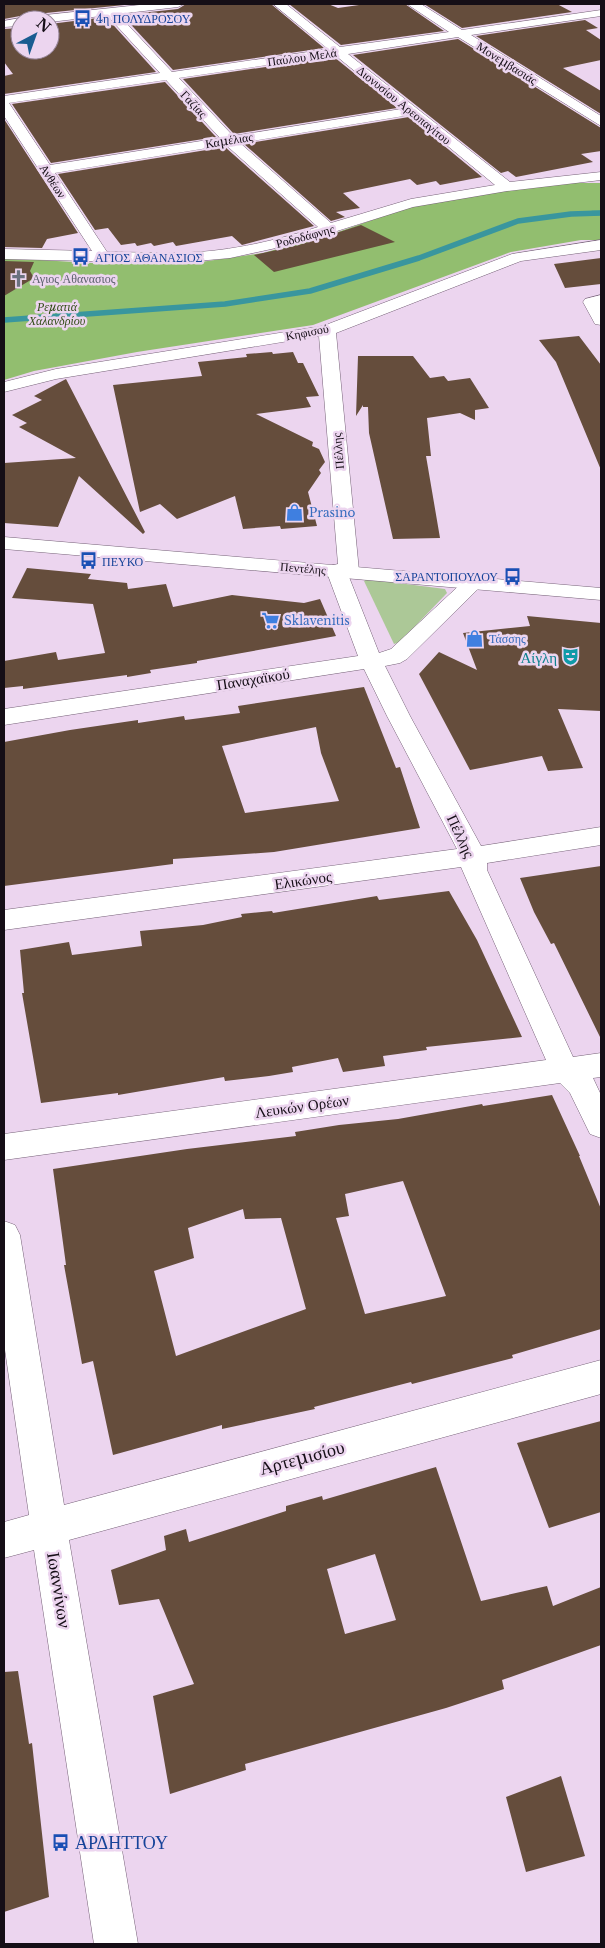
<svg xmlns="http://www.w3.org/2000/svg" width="605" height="1948" font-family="'Libre Baskerville',serif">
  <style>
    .green { fill: #acc897 }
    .forest { fill: #92be6f }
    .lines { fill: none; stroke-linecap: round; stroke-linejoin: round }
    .stream-far1 { stroke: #39969e; stroke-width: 4.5 }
    .stream { stroke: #39969e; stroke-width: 5.5 }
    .building { fill: #654d3c; fill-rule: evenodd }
    .minor-casing { stroke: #766278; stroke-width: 1 }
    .tertiary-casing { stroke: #766278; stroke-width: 1 }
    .secondary-casing { stroke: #766278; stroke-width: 1 }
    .minor { fill: #fff; fill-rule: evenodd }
    .tertiary { fill: #fff; fill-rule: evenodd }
    .secondary { fill: #fff; fill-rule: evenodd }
    .labels { text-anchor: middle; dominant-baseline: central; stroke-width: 5; stroke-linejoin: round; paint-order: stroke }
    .far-transit-label { font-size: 12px; fill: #164399; stroke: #ecd5ef; text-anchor: start }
    .far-street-label { font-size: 12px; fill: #150e16; stroke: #ecd5ef }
    .far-worship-label { font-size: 12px; fill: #5b616d; stroke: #ecd5ef; text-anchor: start }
    .far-park-label { font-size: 12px; font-style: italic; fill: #314c16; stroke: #ecd5ef }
    .far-shop-label { font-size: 12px; fill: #366cbe; stroke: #ecd5ef; text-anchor: start }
    .culture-label { font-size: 15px; fill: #0d838f; stroke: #ecd5ef; text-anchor: end }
    .street-label { font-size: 15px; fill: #150e16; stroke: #ecd5ef }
    .near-street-label { font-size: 18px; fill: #150e16; stroke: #ecd5ef }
    .near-transit-label { font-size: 18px; fill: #164399; stroke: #ecd5ef; text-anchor: start }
  </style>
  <rect width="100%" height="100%" fill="#ecd5ef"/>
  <!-- green -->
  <path class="green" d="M367 579 445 589 447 593 400 642 394 644 364 581Z"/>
  <!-- forest -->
  <path class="forest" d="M544 183H601V240H581L511 252 313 325 137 352 34 371 4 380V258L92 263 187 264 263 253 335 233 426 201Z"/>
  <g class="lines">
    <!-- stream-far1 -->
    <path class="stream-far1" d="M592 213H601"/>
    <!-- stream -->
    <path class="stream" d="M4 320 225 304 310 291 419 258 518 221 571 214 601 213"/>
  </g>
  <!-- building -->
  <path class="building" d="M4 4H134L36 14 28 20 20 16 4 19Z
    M186 4H271L324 48 173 70 122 15 178 9Z
    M289 4H328L338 8 366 4H405L444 31 341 45Z
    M424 4H557L572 12 462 28Z
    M106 17 156 72 4 94V76L13 74 4 62V29L20 28V50H50V24Z
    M585 20 598 28 586 30 601 40V60L563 68 601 91V114L476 36Z
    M458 39 601 128V151L581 154 593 162 516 177 508 171 501 173 353 55Z
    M334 57 397 108 234 134 183 79Z
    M165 82 216 137 51 163 12 104Z
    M409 117 482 177 440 185 436 181 417 185 410 179 343 193 360 208 336 212 345 217 331 221 244 144Z
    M4 119 78 233 47 239 42 248 4 247Z
    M225 147 314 226 242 245 232 236 176 246 173 242 154 246 151 243 137 246 135 243 121 245 108 228 95 230 58 174Z
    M361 225 395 242 274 272 254 255 299 245Z
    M601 258V284L565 288 554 264Z
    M4 261 34 262 30 271 34 278 4 296Z
    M579 336 601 365V470L556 362 539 340Z
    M272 352 273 354 293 352 298 363H303L319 396 306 397 311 407 256 414 313 442 312 446 319 449 325 462 319 470 321 473 308 492 317 526 281 529 280 526 243 529 235 496 177 519 160 504 140 512 113 385 202 376 198 362 247 357 246 354Z
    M358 356H413L430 378 444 376 448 381 470 378 489 408 475 410V420L460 413 427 418 431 456H426L440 538 393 539 369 433 368 407H363V405L356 416Z
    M66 379 145 532 143 534 79 476 58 527 4 523V463L76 458 19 427 27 423 12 415 42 400 34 396Z
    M27 568 91 574 88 579 127 583 128 589 166 584 173 607 232 595 304 603 320 599 336 636 197 661V663L150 670 151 673 127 677V675L23 689V686L4 688V661L56 652 58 660 105 653 93 604 12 598Z
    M527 616 601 623V711L558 709 583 768 548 771 542 756 470 770 419 674 439 652 477 670 463 633 530 626Z
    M364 687 396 768 400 767 420 828 274 852 173 859V864L4 886V742L70 730 138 720V723L184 716 185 720 240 713 238 706ZM316 727 321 753 339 801 245 813 222 746Z
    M601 866V1039L554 943 551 944 534 912 520 878Z
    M449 891 477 940 522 1037 426 1047 427 1050 383 1056 385 1066 343 1072 338 1058 292 1067 293 1072 269 1076 225 1081 224 1077 118 1095V1093L41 1103 22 993H24L20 950 69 942 72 955 142 946 140 931 203 925 242 917 241 914 272 911 273 913 377 896 379 900Z
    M552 1095 580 1156H579L601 1209V1329L512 1355 513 1358 412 1384 411 1382 314 1407 315 1409 222 1429V1425L113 1455 93 1361 82 1364 64 1265H66L53 1169 187 1149 296 1136 295 1132 339 1125 398 1119 482 1104 483 1106ZM403 1181 446 1296 365 1314 336 1218 349 1216 345 1194ZM243 1209 245 1219 281 1218 306 1309 176 1356 154 1271 194 1258 188 1228Z
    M601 1421V1512L549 1528 517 1443Z
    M436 1467 481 1601 547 1586 553 1606 601 1587V1645L502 1680 504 1689 446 1708 245 1764 246 1770 170 1794 153 1696 194 1684 159 1599 119 1605 111 1570 166 1550 164 1536 186 1529 189 1542 286 1511V1506L322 1496 323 1500ZM375 1554 396 1620 345 1634 327 1569Z
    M18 1671 29 1744 32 1743 49 1897 4 1912V1672Z
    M561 1776 585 1856 526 1872 506 1797Z"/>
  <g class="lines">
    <defs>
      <path id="minor" d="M273 4H286L340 47 449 32 407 4H421L462 30 601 10V16L471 35 601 116V126L458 37 348 54 510 182 601 172V180L507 191 413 207 299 243 230 258 175 263 4 259V249L92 251 4 116V96L160 73 105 13 103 11 105 9H113L172 72 328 49ZM335 55 401 109 233 136 179 78ZM166 80 220 138 50 165 9 103ZM410 115 495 185 411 199 331 223 240 143ZM226 145 318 227C272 242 222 253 173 253 151 253 129 252 107 252L55 173Z
        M601 240V250L521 261 336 333 359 571 356 575 349 577 379 653 391 649 466 579 473 577 480 579 484 583 407 659 400 663 385 666 410 716 481 846 601 827V845L487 863V870L573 1057 601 1053V1077L593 1078 601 1095V1138L590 1134 570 1093 560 1083 4 1160V1134L546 1060 461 867 4 930V910L457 849 387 716 364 669 4 725V709L358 656 326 570 329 566 338 564 319 336 56 379 4 392V382L56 369 323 326 512 254Z
        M601 295V325L595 324 583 302 585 299Z
        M4 1221 15 1225 20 1235 64 1505 601 1360V1394L69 1540 138 1944H94L34 1550 4 1558V1522L29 1515 4 1343Z"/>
      <path id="tertiary" d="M149 4H184L178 7 50 22V20H30L36 16Z
        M20 18 25 20H20V26L4 27V21Z"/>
      <path id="secondary" d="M4 537 601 588V600L4 549Z"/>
    </defs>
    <!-- minor casing -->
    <use href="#minor" class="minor-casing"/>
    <!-- tertiary casing -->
    <use href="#tertiary" class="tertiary-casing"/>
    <!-- secondary casing -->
    <use href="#secondary" class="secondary-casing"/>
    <!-- minor -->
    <use href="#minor" class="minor"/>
    <!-- tertiary -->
    <use href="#tertiary" class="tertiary"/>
    <!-- secondary -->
    <use href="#secondary" class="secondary"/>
  </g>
  <!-- icons -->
  <defs>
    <symbol id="bus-bare" viewBox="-9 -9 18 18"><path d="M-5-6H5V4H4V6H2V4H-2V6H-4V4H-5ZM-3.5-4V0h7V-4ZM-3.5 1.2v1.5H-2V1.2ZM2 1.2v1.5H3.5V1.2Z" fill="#1a4fb4" stroke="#ecd5ef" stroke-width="2.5" paint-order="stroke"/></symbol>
    <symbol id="church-bare" viewBox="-9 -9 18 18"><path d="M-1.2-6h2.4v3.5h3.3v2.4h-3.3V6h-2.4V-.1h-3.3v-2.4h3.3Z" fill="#6b7280" stroke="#ecd5ef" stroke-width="2.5" paint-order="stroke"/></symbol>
    <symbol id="shop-bare" viewBox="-9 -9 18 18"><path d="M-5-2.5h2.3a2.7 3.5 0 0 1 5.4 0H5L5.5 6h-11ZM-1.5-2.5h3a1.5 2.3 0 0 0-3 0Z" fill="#3f7fe0" stroke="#ecd5ef" stroke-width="2.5" paint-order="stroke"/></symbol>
    <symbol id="supermarket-bare" viewBox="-9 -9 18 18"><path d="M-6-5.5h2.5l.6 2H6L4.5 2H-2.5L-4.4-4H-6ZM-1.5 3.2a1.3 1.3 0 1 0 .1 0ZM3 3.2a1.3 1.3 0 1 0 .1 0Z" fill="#3f7fe0" stroke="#ecd5ef" stroke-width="2.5" paint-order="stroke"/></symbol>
    <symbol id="theatre-bare" viewBox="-9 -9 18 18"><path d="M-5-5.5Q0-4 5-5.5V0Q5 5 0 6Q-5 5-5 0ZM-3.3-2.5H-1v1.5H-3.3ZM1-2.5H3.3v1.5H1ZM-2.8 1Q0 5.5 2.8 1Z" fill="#0f9aa8" stroke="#ecd5ef" stroke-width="2.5" paint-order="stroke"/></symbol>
  </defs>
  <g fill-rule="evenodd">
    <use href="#bus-bare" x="70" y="6" width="25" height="25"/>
    <use href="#bus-bare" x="68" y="244" width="25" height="25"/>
    <use href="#church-bare" x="6" y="266" width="25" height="25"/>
    <use href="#shop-bare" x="282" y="500" width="25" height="25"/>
    <use href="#bus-bare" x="76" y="548" width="25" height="25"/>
    <use href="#bus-bare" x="500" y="564" width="25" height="25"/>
    <use href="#supermarket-bare" x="258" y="608" width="25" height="25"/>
    <use href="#shop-bare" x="462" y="626" width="25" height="25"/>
    <use href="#theatre-bare" x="558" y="644" width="25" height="25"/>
    <use href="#bus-bare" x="48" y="1830" width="25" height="25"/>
  </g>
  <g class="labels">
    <!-- far-transit labels -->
    <g class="far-transit-label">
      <text x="96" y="18">4η ΠΟΛΥΔΡΟΣΟΥ</text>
      <text x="95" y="257">ΑΓΙΟΣ ΑΘΑΝΑΣΙΟΣ</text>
      <text x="102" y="561">ΠΕΥΚΟ</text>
      <text x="498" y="576" text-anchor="end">ΣΑΡΑΝΤΟΠΟΥΛΟΥ</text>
    </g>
    <!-- far-street labels -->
    <g class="far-street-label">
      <text transform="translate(302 57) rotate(-8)">Παύλου Μελά</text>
      <text transform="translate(507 63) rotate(32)">Μονεμβασιάς</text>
      <text transform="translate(194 104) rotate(47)">Γαζίας</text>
      <text transform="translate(404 105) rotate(39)">Διονυσίου Αρεοπαγίτου</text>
      <text transform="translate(229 140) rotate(-9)">Καμέλιας</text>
      <text transform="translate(53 181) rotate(57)">Ανθέων</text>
      <text transform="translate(305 236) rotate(-15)">Ροδοδάφνης</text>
      <text transform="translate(307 332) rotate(-11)">Κηφισού</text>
      <text transform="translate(338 451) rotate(-95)">Πέλλης</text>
      <text transform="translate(303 568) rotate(5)">Πεντέλης</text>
    </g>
    <!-- far-worship labels -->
    <g class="far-worship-label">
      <text x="32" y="278">Αγιος Αθανασιος</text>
    </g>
    <!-- far-park labels -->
    <g class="far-park-label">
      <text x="57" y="306">Ρεματιά<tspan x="57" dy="14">Χαλανδρίου</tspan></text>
    </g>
    <!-- far-shop labels -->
    <g class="far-shop-label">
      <text x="309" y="512">Prasino</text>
      <text x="284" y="620">Sklavenitis</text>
      <text x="489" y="638">Τάσσης</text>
    </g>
    <!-- culture labels -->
    <g class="culture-label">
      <text x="557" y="657">Αίγλη</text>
    </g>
    <!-- street labels -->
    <g class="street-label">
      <text transform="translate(253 679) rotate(-9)">Παναχαϊκού</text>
      <text transform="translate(461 836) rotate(65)">Πέλλης</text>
      <text transform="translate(303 880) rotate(-8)">Ελικώνος</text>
      <text transform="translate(302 1106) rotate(-8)">Λευκών Ορέων</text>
    </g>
    <!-- near-street labels -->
    <g class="near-street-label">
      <text transform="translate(302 1458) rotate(-15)">Αρτεμισίου</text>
      <text transform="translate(59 1590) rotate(81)">Ιωαννίνων</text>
    </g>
    <!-- near-transit labels -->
    <g class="near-transit-label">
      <text x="75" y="1843">ΑΡΔΗΤΤΟΥ</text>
    </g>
  </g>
  <!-- border -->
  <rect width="605" height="1948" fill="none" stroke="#150e16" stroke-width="10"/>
  <!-- north arrow -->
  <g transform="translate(35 35) rotate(41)"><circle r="24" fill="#ecd5ef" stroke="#968598"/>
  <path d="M0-4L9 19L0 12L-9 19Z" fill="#195c91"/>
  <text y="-8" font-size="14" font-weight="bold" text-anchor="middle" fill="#150e16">N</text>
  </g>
</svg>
